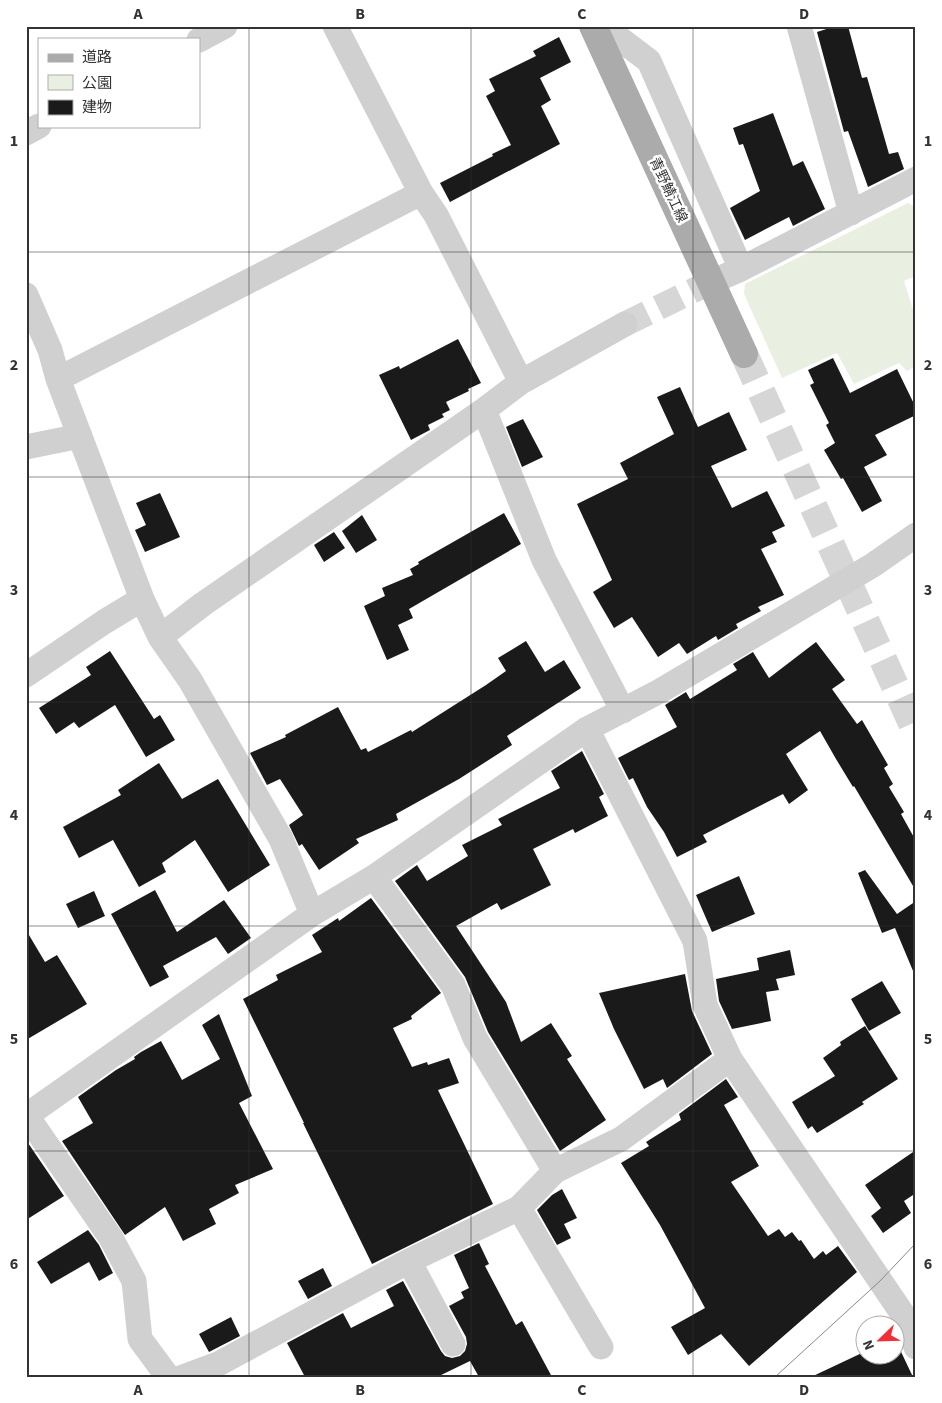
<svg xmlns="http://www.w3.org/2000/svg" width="942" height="1403" font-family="'Source Sans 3','Noto Sans JP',sans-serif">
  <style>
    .green { fill: #e9f0e1 }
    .building { fill: #1a1a1a }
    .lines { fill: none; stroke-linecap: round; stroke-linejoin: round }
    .minor-tunnel { stroke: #d6d6d6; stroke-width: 25; stroke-dasharray: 25 12; stroke-linecap: butt }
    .major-tunnel { stroke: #d6d6d6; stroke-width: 28; stroke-dasharray: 28 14; stroke-linecap: butt }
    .minor { stroke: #d0d0d0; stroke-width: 25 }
    .major { stroke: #ababab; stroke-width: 28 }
    .tram { stroke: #888; stroke-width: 1 }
    .grid { fill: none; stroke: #333; stroke-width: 1; stroke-opacity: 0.55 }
    .labels { text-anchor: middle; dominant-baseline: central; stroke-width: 5; stroke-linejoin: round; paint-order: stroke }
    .street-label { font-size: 14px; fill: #333; stroke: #fff }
    .neatline { fill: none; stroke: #333; stroke-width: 2 }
    .grid-label { font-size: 16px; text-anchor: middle; font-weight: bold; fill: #333 }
  </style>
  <rect width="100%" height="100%" fill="#fff"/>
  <!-- green -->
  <path class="green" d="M908 203 916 208V276L904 281 916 319V366L907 371 899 363 854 384 837 353 782 378 744 294 745 284Z"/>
  <!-- building -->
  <path class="building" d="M836 26H848L862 78 867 77 889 154 898 152 904 169 868 187 848 131 844 132 817 32Z
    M559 37 571 62 540 78 551 100 541 106 560 144 450 202 440 183 493 156 492 154 511 145 486 96 495 91 489 79 536 56 533 51Z
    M773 113 793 166 803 161 825 209 793 226 789 217 745 240 730 208 760 191 743 144 739 145 733 128Z
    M458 339 481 383 468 389 469 391 446 402 450 410 442 414 444 417 428 425 430 430 428 431 411 440 379 375 399 366 400 369Z
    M833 358 850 393 897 369 916 408V415L875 435 887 455 864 467 882 501 862 512 843 478 841 479 824 450 835 443 826 425 829 423 810 385 814 383 808 370Z
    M680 387 698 427 729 412 747 450 711 466 732 508 767 491 785 526 772 532 777 542 761 549 784 595 758 607 761 611 736 624 738 628 718 640 716 636 687 654 679 643 658 657 632 617 614 628 593 592 612 580 577 504 628 479 620 463 674 434 657 397Z
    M523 419 543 457 522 467 506 427Z
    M160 493 180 537 145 552 135 530 146 525 136 503Z
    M504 513 521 544 409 609 413 618 398 625 409 650 387 660 364 606 385 596 382 588 413 575 410 569 419 564 418 562Z
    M362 515 377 540 356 553 342 531Z
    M334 532 345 548 324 562 314 545Z
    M526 641 545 672 564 660 581 688 507 736 512 745 459 779 396 814 398 820 356 839 359 843 319 870 302 844 299 846 289 825 303 815 280 779 267 785 250 753 286 737 285 735 338 707 361 750 366 748 368 752 411 730 412 732 486 685 506 671 498 658Z
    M816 642 845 680 832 689 857 724 862 720 888 765 884 768 893 784 889 787 904 812 901 814 916 841V891L854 786 853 787 836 759 820 731 786 754 808 790 789 804 783 794 703 835 707 842 677 857 664 832 647 807 633 778 629 780 618 758 677 727 665 705 686 692 690 699 737 670 733 664 753 652 769 678Z
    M110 651 154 719 160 715 175 740 146 757 115 705 79 728 74 722 56 734 39 708 91 675 86 667Z
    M582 751 604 794 599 797 608 816 575 833 573 829 533 849 551 885 501 910 497 903 456 926 506 1002 521 1042 551 1023 572 1056 567 1059 606 1120 560 1151 488 1032 465 977 395 881 417 865 427 881 468 856 462 845 502 825 498 819 560 788 551 771Z
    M159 763 182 799 218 779 270 865 228 892 195 840 162 863 166 872 139 887 113 840 79 858 63 827 121 795 118 790Z
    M865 870 897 914 916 901V978L895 928 882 933 858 873Z
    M739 876 755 914 712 932 696 895Z
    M155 890 177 932 224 900 251 938 228 954 216 937 163 966 169 977 150 987 111 914Z
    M94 891 105 916 78 928 66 904Z
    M371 898 441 993 411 1016 412 1019 393 1028 412 1067 427 1062 428 1065 449 1058 459 1083 438 1090 493 1204 372 1264 303 1123H304L243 999 278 980 276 975 322 952 312 935 338 918 339 921Z
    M26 930 45 962 57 955 87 1004 26 1040Z
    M790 950 795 975 776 979 779 990 766 992 771 1021 732 1029 719 1001 716 979 759 970 757 958Z
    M685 974 692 1011 712 1054 667 1088 663 1079 644 1089 614 1029 599 993Z
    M882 981 901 1013 869 1031 851 999Z
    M219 1014 252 1096 239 1103 273 1169 235 1185 239 1193 209 1209 216 1224 183 1241 165 1207 125 1235 62 1141 93 1123 78 1097 116 1070 135 1059 134 1057 141 1052 161 1041 182 1080 220 1059 202 1025Z
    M865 1026 898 1079 862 1102 864 1104 817 1133 812 1126 808 1129 792 1102 835 1076 823 1058 841 1045 840 1042Z
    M726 1079 738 1097 724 1105 759 1166 731 1182 768 1236 779 1229 785 1237 792 1232 799 1241 801 1240 814 1259 823 1251 826 1255 838 1246 857 1272 749 1366 721 1334 688 1355 671 1327 705 1308 660 1225 621 1163 649 1146 646 1142 681 1120 679 1114Z
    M26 1140 64 1196 26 1220Z
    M916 1150V1193L904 1201 911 1213 883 1233 871 1216 881 1208 865 1185Z
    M562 1189 577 1218 564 1224 571 1238 557 1245 537 1210 552 1195Z
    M88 1230 99 1245 113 1273 99 1281 89 1262 51 1284 37 1262Z
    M479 1243 489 1264 485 1266 516 1325 522 1321 552 1377H479L470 1361 437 1377H305L287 1343 343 1313 351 1328 394 1306 386 1290 403 1281 441 1351 445 1356 452 1358 460 1356 465 1351 467 1344 466 1337 449 1306 464 1298 461 1292 469 1288 454 1255Z
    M323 1268 332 1286 308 1299 298 1281Z
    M231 1317 240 1336 209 1352 199 1334Z
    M894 1337 913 1377H811L864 1352V1356H894Z"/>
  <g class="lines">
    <!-- minor-tunnel -->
    <path class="minor-tunnel" d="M625 324 723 276"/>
    <!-- major-tunnel -->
    <path class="major-tunnel" d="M744 354 916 732"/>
    <!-- minor -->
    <path class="minor" d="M335 26 421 193 436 215 521 382
      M603 26 649 61 741 269
      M799 26 851 213
      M199 40 225 26
      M26 133 39 126
      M725 276 741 269 916 179
      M26 295 50 350 58 379 142 599 160 637 190 680 281 839 312 914
      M58 379 421 193
      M484 410 544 560 623 711
      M26 447 80 436
      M160 637 203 604 484 410 521 382 625 324
      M26 675 104 622 142 599
      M587 729 695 941 705 1005 730 1059 904 1316 916 1347
      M374 877 453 985 475 1038 555 1171
      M26 1116 312 914 374 877 587 729 660 691 873 565 916 535
      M27 1116 111 1238 134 1281 140 1339 168 1377
      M519 1208 601 1347
      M409 1261 453 1344
      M183 1377 218 1364 409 1261 519 1208 555 1171 621 1139 730 1059"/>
    <!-- major -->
    <path class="major" d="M593 26 744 354"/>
    <!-- tram -->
    <path class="tram" d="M775 1377 880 1281 916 1243"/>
  </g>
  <!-- grid -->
  <path class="grid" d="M249 26V1377M471 26V1377M693 26V1377M26 252H916M26 477H916M26 702H916M26 926H916M26 1151H916"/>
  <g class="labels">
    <!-- street labels -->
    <g class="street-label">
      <text transform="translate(668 190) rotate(65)">青野鯖江線</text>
    </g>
  </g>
  <!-- border -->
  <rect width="942" height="1403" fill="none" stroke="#ffffff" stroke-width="55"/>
  <!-- legend -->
  <rect x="38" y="38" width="162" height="90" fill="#ffffff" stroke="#adadad"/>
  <rect x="48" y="54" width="25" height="8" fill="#ababab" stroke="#adadad"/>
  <text x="82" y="62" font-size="15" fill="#333333">道路</text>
  <rect x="48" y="75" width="25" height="15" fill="#e9f0e1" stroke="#adadad"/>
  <text x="82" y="88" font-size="15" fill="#333333">公園</text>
  <rect x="48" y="100" width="25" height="15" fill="#1a1a1a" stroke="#adadad"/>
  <text x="82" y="112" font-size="15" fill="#333333">建物</text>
  <!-- north arrow -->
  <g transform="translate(880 1340) rotate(247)"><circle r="24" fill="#ffffff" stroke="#adadad"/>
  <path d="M0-4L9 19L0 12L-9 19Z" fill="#f02f38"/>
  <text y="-8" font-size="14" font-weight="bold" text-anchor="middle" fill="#333333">N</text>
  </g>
  <rect x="28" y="28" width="886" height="1348" class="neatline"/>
  <g class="grid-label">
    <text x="138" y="19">A</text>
    <text x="360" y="19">B</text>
    <text x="582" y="19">C</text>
    <text x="804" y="19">D</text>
    <text x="14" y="146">1</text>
    <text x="928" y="146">1</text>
    <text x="14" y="370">2</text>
    <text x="928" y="370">2</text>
    <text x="14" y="595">3</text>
    <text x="928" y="595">3</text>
    <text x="14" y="820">4</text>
    <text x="928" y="820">4</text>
    <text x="14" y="1044">5</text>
    <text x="928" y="1044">5</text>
    <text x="14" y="1269">6</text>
    <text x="928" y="1269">6</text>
    <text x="138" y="1395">A</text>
    <text x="360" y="1395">B</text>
    <text x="582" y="1395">C</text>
    <text x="804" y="1395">D</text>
  </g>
</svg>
